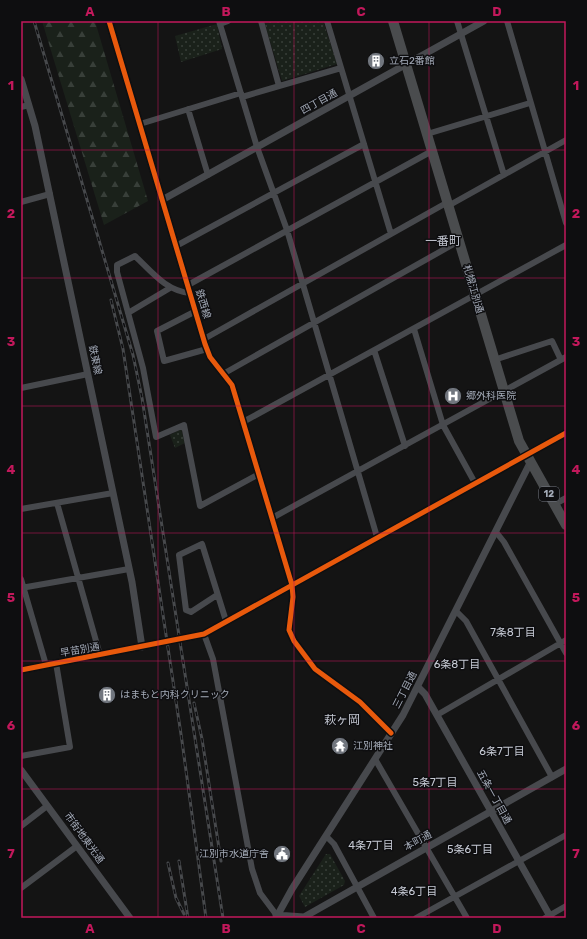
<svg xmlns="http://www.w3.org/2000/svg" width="587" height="939" font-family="Rubik,'Noto Sans JP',sans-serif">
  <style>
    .forest { fill: url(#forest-firs) }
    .park { fill: url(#park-dots) }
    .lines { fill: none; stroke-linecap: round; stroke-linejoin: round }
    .minor { stroke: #47494d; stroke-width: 6 }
    .tertiary { stroke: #47494d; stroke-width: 7 }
    .trunk { stroke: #4a4c4e; stroke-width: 10 }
    .rail-casing { stroke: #47494c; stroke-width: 3 }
    .rail { stroke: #0e0e10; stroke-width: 1.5; stroke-dasharray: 4.5; stroke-linecap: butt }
    .cycleway-casing { stroke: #0e0e10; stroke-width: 8 }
    .cycleway { stroke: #e8590c; stroke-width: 5 }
    .grid { fill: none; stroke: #c2185b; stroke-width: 1; stroke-opacity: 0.55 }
    .labels { text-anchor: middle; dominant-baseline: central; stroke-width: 3; stroke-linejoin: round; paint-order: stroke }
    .shield { fill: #0e0e10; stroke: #767b85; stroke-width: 1 }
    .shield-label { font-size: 9px; font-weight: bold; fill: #a3aab7 }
    .poi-label { font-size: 10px; fill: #a3aab7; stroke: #0e0e10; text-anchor: start }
    .street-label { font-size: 10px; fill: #a3aab7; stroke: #0e0e10 }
    .neighbourhood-label { font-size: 11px; fill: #c4c8d2; stroke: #0e0e10 }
    .quarter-label { font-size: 12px; fill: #c4c8d2; stroke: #0e0e10 }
    .neatline { fill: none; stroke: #c2185b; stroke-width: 1.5 }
    .grid-label { font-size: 13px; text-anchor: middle; font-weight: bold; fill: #c2185b }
  </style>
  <defs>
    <pattern id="forest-firs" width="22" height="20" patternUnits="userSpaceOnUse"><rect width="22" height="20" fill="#1a211a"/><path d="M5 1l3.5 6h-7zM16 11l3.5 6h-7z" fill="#383f39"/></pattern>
    <pattern id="park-dots" width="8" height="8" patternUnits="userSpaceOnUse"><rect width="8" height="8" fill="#1a211a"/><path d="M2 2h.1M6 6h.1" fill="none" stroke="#383f39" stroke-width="1.8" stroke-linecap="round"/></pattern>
  </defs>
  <rect width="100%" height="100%" fill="#141414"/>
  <!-- forest -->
  <path class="forest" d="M42 21H95L148 201 104 225Z"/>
  <!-- park -->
  <path class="park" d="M264 21H323L337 64 282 81Z
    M217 24 222 49 181 62 175 36Z
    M181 429 185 443 175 448 170 435Z
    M326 854H330L345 881 344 885 305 907 299 896Z"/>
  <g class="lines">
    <!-- minor -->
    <path class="minor" d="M219 21 257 147 287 230 377 537
      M261 21 279 86
      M327 21 391 234
      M457 21 504 175
      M507 21 566 223
      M220 24 228 21
      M242 97 341 68
      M21 107 29 105
      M188 109 208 175
      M140 124 241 93
      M427 134 530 103
      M21 202 50 194
      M448 206 566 140
      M176 246 364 144
      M188 285 432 151
      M190 293C166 291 152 272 135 256L117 265V272L143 368 156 437 184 425 200 506 259 474
      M196 311 157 331 164 361 207 349
      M128 313 170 288
      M414 329 443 425 475 483
      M204 339 448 202
      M374 350 405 446
      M494 360 552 341 561 360
      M223 374 459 241
      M21 388 88 374
      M243 422 566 245
      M57 503 100 655
      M555 504 566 498
      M21 509 113 493
      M272 518 566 357
      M496 532 504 542 566 653
      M21 579 46 665
      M292 585 293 597 289 630 294 641 315 669 360 702 391 733
      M21 588 129 569
      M217 595 191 612 186 610 179 555 202 544 226 621
      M456 611 466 621 552 777
      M204 634 213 659 252 869 260 893 278 917
      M437 715 566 640
      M21 756 70 747 56 663
      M375 759 467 918
      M21 826 47 806
      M326 836 334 844 374 918
      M21 888 77 846
      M416 918 566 835
      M545 918 566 906"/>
    <!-- tertiary -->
    <path class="tertiary" d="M109 21 205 344 210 357 232 385 292 585
      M21 79 35 126 132 582 142 647
      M162 200 484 21
      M21 670 204 634 566 433
      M418 687 425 694 551 918
      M21 770 130 918
      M276 915 304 917 566 769
      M276 918 292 889 403 715 530 463"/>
    <!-- trunk -->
    <path class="trunk" d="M393 21 519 441 566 525"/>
    <defs>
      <path id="rail" d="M34 21 133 355 142 398 223 918
        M111 300 123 349 182 741 206 918
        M194 703 202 739 221 861
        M179 861 188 918
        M168 863 176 898 184 914"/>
    </defs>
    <!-- rail casing -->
    <use href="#rail" class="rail-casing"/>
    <!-- rail -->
    <use href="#rail" class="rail"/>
    <defs>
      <path id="cycleway" d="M109 21 205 344 210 357 232 385 292 585 293 597 289 630 294 641 315 669 360 702 391 733
        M21 670 204 634 566 433"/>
    </defs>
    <!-- cycleway casing -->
    <use href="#cycleway" class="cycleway-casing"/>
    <!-- cycleway -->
    <use href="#cycleway" class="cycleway"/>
  </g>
  <!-- grid -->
  <path class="grid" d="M158 21V918M294 21V918M429 21V918M21 150H566M21 278H566M21 406H566M21 533H566M21 661H566M21 789H566"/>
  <!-- icons -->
  <defs>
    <symbol id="building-disc" viewBox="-11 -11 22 22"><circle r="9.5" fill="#71767e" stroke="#0e0e10"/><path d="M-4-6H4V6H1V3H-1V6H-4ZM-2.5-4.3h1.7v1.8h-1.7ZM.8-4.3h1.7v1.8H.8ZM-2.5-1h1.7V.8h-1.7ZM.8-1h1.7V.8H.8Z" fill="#fff"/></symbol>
    <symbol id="hospital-disc" viewBox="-11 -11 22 22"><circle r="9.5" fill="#71767e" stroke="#0e0e10"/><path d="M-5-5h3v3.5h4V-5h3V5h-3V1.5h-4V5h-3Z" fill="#fff"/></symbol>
    <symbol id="temple-disc" viewBox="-11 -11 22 22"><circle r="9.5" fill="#71767e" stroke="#0e0e10"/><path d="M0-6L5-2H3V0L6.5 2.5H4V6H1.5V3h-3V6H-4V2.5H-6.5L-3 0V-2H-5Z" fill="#fff"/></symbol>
    <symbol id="civic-disc" viewBox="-11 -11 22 22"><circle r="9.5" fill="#71767e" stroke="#0e0e10"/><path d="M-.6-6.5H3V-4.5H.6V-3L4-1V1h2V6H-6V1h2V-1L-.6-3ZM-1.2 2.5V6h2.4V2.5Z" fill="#fff"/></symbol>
  </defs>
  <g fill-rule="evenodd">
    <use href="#building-disc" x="366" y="51" width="20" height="20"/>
    <use href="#hospital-disc" x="443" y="386" width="20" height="20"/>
    <use href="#building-disc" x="97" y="685" width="20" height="20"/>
    <use href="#temple-disc" x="330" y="736" width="20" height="20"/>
    <use href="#civic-disc" x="272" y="844" width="20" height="20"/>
  </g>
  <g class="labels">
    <!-- shield labels -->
    <rect class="shield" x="539" y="487" width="20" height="14" rx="3"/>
    <g class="shield-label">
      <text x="549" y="494">12</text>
    </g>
    <!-- poi labels -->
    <g class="poi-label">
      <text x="389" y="61">立石2番館</text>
      <text x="466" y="396">郷外科医院</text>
      <text x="120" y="695">はまもと内科クリニック</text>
      <text x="353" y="746">江別神社</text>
      <text x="269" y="854" text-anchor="end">江別市水道庁舎</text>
    </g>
    <!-- street labels -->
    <g class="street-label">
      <text transform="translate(319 102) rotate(-29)">四丁目通</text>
      <text transform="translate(473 289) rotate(74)">札幌江別通</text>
      <text transform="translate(203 304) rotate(73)">鉄西線</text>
      <text transform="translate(95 360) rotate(78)">鉄東線</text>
      <text transform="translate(80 650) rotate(-10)">早苗別通</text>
      <text transform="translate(405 690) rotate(-63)">三丁目通</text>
      <text transform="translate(494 797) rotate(61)">五条一丁目通</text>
      <text transform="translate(84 838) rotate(54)">市街地東光通</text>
      <text transform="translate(418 841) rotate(-29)">本町通</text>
    </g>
    <!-- neighbourhood labels -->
    <g class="neighbourhood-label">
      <text x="513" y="632">7条8丁目</text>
      <text x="457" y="664">6条8丁目</text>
      <text x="502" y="751">6条7丁目</text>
      <text x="435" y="782">5条7丁目</text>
      <text x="371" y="845">4条7丁目</text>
      <text x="470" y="849">5条6丁目</text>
      <text x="414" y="891">4条6丁目</text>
    </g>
    <!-- quarter labels -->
    <g class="quarter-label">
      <text x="443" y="241">一番町</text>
      <text x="342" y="720">萩ヶ岡</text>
    </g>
  </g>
  <!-- border -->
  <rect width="587" height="939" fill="none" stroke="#0e0e10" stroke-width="44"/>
  <rect x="22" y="22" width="543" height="895" class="neatline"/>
  <g class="grid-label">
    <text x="90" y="16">A</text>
    <text x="226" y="16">B</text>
    <text x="361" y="16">C</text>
    <text x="497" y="16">D</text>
    <text x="11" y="90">1</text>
    <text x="576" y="90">1</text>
    <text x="11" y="218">2</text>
    <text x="576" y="218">2</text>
    <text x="11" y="346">3</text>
    <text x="576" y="346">3</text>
    <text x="11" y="474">4</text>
    <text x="576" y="474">4</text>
    <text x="11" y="602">5</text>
    <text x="576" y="602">5</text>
    <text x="11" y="730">6</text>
    <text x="576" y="730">6</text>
    <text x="11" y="858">7</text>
    <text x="576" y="858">7</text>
    <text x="90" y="933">A</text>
    <text x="226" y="933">B</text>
    <text x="361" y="933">C</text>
    <text x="497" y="933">D</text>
  </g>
</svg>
